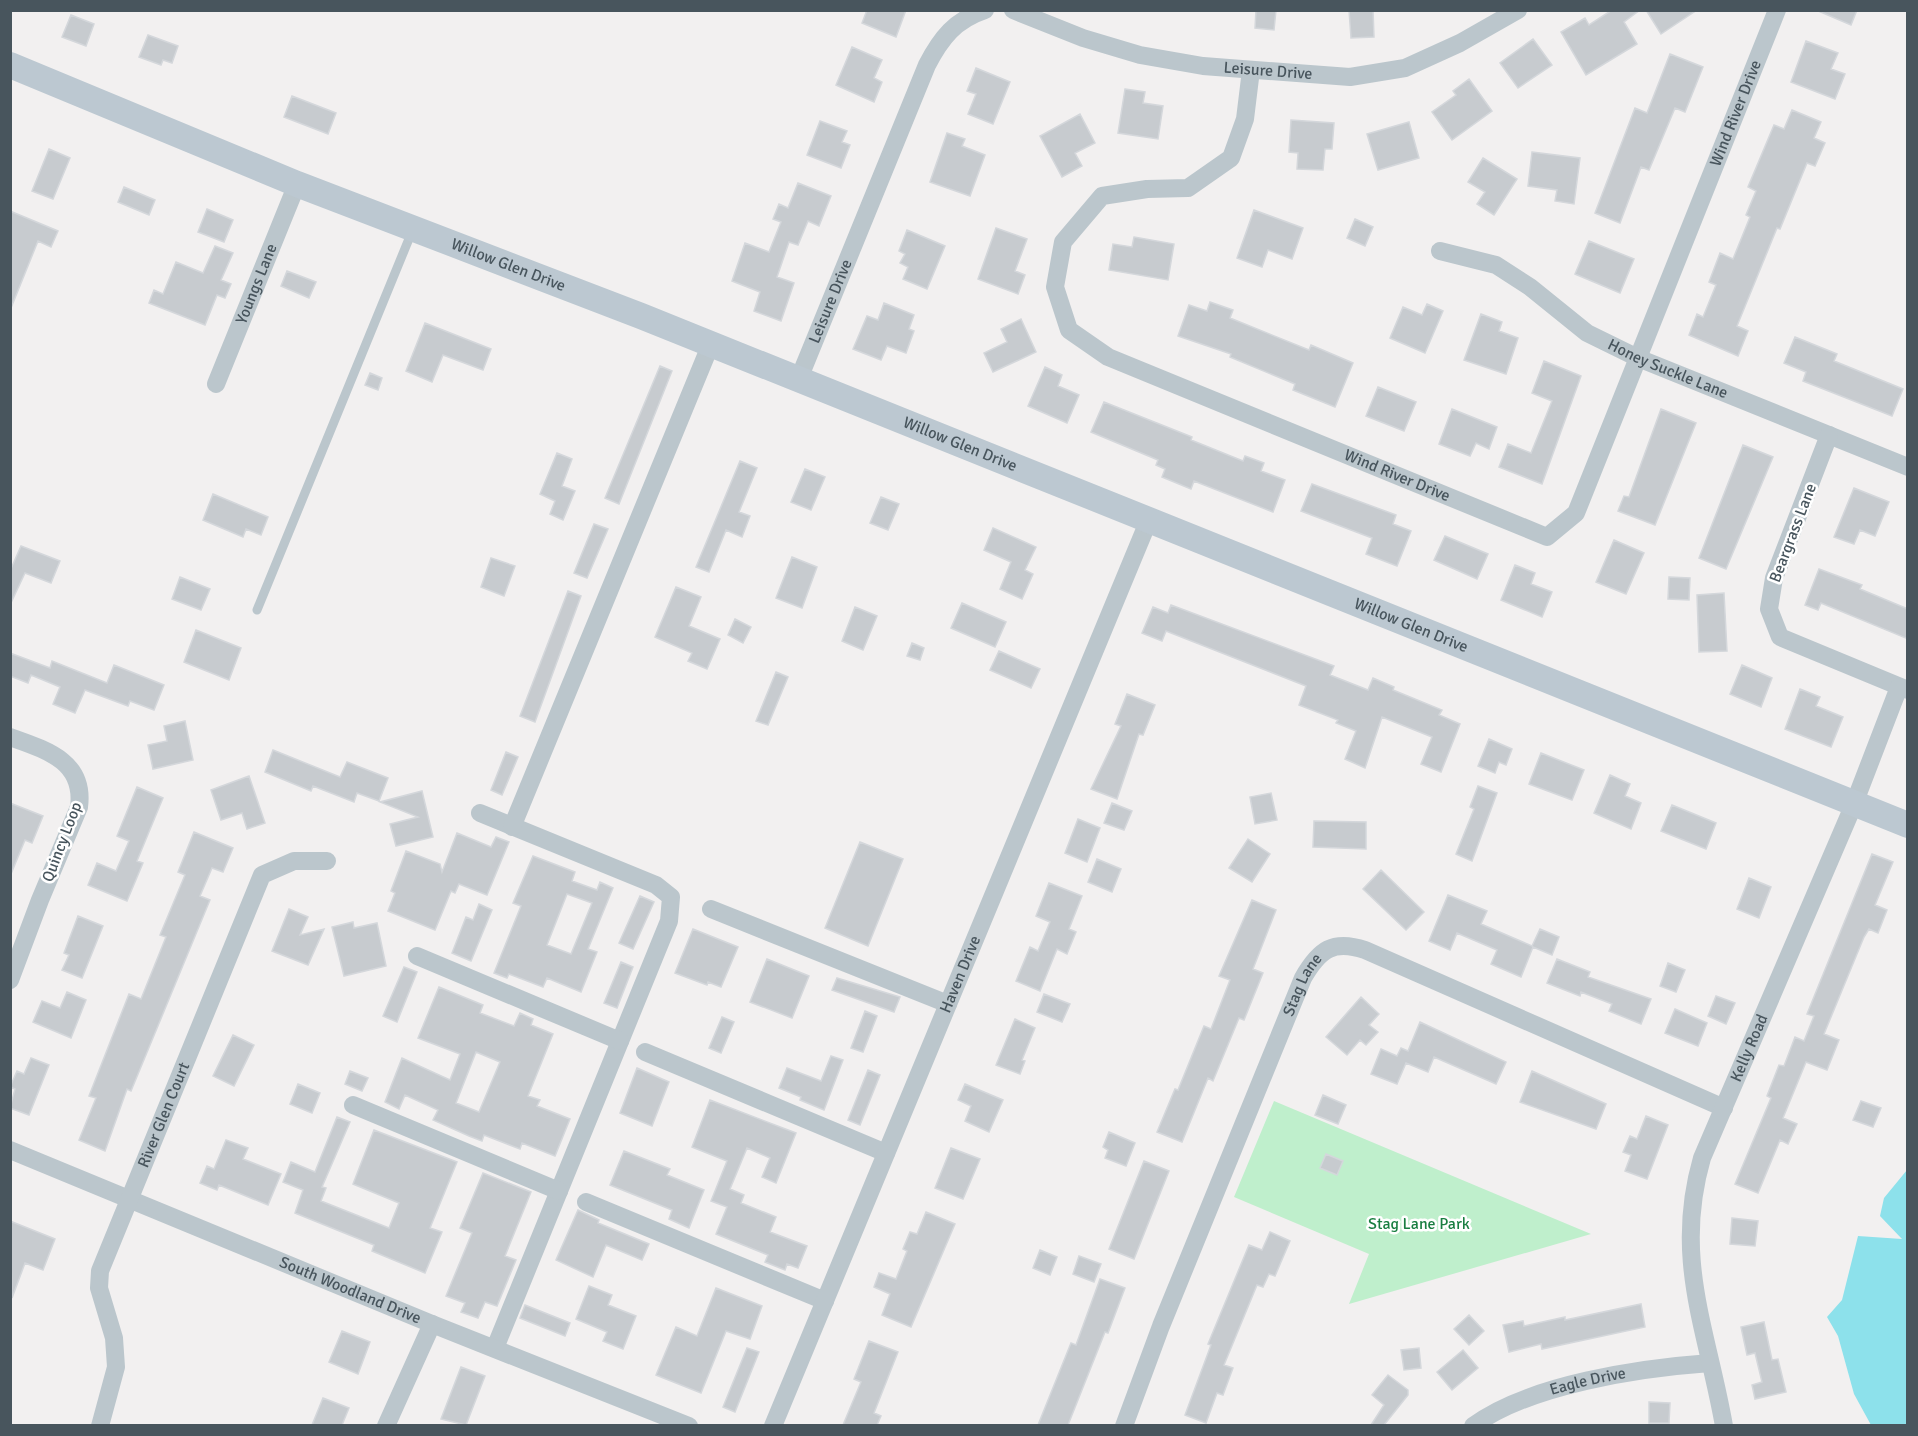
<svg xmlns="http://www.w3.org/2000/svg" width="1918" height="1436" font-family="Signika,sans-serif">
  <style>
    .green { fill: #bfefcc }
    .water { fill: #8de1eb }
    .building { fill: #c7cbcf; stroke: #d4d7db; stroke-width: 1.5; fill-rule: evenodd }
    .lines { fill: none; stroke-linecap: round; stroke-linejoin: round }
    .lane { stroke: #bbc6cc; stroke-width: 9 }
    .street { stroke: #bbc6cc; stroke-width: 18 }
    .secondary { stroke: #bcc8d1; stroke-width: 26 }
    .labels { text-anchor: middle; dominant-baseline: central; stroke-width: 5; stroke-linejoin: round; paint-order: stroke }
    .street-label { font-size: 16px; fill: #48555d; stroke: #fff }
    .park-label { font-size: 16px; fill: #197e41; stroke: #fff }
  </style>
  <rect width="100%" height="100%" fill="#f2f0f0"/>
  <!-- green -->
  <path class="green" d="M1274 1101 1591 1234 1349 1304 1369 1254 1234 1197Z"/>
  <!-- water -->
  <path class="water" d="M1907 1170V1425H1871L1854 1394 1838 1336 1827 1317 1842 1300 1858 1236 1902 1239 1880 1216 1884 1198Z"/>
  <!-- building -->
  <path class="building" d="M867 10H906L896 37 862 23Z
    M1256 10H1276L1274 30 1255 28Z
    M1349 10H1373L1374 37 1351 38Z
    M1612 10H1640L1624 22 1637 44 1586 75 1561 32 1585 18 1589 25Z
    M1646 10H1697L1661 34Z
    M1816 10H1857L1851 25Z
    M71 15 94 24 86 46 62 37Z
    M148 35 178 46 172 63 163 60 161 65 139 57Z
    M1533 39 1552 65 1518 88 1500 63Z
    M1806 41 1838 53 1831 69 1845 74 1835 99 1791 82Z
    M852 47 882 60 874 78 882 82 874 102 836 85Z
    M1670 54 1703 67 1685 112 1675 108 1649 170 1641 167 1620 223 1595 213 1635 108 1647 113Z
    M976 68 1010 82 993 124 968 114 976 94 967 91Z
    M1469 79 1492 111 1452 140 1432 112 1456 95 1453 91Z
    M1125 89 1145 92 1143 103 1163 106 1158 139 1118 133Z
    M292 96 336 113 328 134 284 117Z
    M1792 110 1821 122 1814 138 1825 143 1815 166 1807 163 1780 229 1777 228 1737 326 1748 331 1738 356 1689 335 1697 314 1703 317 1716 285 1709 282 1720 253 1733 259 1750 217 1746 215 1756 191 1748 187 1774 125 1784 129Z
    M1080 114 1095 143 1075 153 1082 166 1062 177 1040 136Z
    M1291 120 1334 123 1332 149H1325L1323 170 1297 169 1298 153 1289 152Z
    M820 121 847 131 842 142 850 145 841 168 807 155Z
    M1409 122 1419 158 1378 170 1367 134Z
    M947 133 965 139 962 146 985 155 970 196 930 182Z
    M49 149 70 158 53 199 32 191Z
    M1532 152 1580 158 1574 204 1555 201 1557 190 1528 186Z
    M1483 158 1517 179 1494 215 1477 204 1485 192 1468 182Z
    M798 183 831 196 819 226 808 221 798 245 789 242 777 277 794 283 781 321 754 311 760 292 732 281 745 243 769 252 781 222 773 219 779 204 788 208Z
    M124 187 155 200 149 215 118 202Z
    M207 209 233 220 224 242 198 232Z
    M1254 210 1303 228 1292 259 1268 250 1262 267 1237 258Z
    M10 211 58 231 51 247 38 241 11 308Z
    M1355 219 1373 227 1365 246 1347 238Z
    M996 228 1027 239 1015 271 1025 275 1018 294 978 279Z
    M907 230 945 246 927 289 903 279 908 267 900 263 905 254 899 251Z
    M1134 237 1174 244 1168 280 1109 270 1113 244 1132 247Z
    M1589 241 1634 259 1620 293 1575 274Z
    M215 246 233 253 221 280 231 284 225 298 217 295 205 325 149 303 154 290 163 294 176 262 203 273Z
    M287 271 316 282 309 298 281 286Z
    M1210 302 1233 310 1230 318 1309 350 1311 345 1353 363 1335 407 1293 390 1295 384 1230 357 1231 354 1178 336 1189 305 1207 311Z
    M884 303 914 315 909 329 914 331 906 353 887 346 881 360 853 349 867 316 878 320Z
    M1427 304 1443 311 1425 353 1390 338 1403 307 1422 315Z
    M1481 314 1502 322 1499 331 1518 338 1506 374 1464 360Z
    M1021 319 1036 352 993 372 984 353 1007 342 1001 329Z
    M425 323 491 349 483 370 443 355 432 382 406 371Z
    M1795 337 1837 354 1834 361 1903 389 1892 416 1803 381 1806 372 1784 363Z
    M1544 361 1581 376 1542 484 1499 467 1508 444 1531 453 1552 401 1532 393Z
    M660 366 672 371 619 504 605 498Z
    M1045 367 1062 375 1058 386 1079 395 1067 423 1028 406Z
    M370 373 382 378 378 390 365 385Z
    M1378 387 1416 402 1404 431 1366 416Z
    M1104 402 1192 437 1191 440 1243 461 1245 456 1264 463 1261 471 1285 480 1273 512 1194 481 1191 489 1162 477 1165 469 1156 465 1158 460 1091 432Z
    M1452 409 1497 427 1489 449 1476 443 1470 456 1439 444Z
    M1661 409 1696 423 1655 525 1618 511 1624 496 1629 497Z
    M1743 445 1773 457 1726 569 1699 558Z
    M557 453 572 459 562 486 575 491 563 520 550 514 555 501 540 494Z
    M740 461 757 468 739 512 750 516 742 537 726 530 709 572 696 567Z
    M805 469 825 477 811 510 791 502Z
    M1312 484 1396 515 1393 524 1411 531 1397 566 1366 554 1372 538 1301 511Z
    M1854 488 1889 502 1875 536 1860 530 1854 544 1834 537Z
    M213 494 268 517 261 535 246 529 243 537 203 520Z
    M881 497 899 504 888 530 870 523Z
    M594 524 608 529 587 578 574 573Z
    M993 528 1036 547 1025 570 1033 574 1022 599 1000 589 1011 562 984 550Z
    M1445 536 1488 554 1477 579 1434 560Z
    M1614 540 1644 553 1626 594 1596 582Z
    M21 546 60 561 51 583 25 573 10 605V571Z
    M792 557 817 567 802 608 776 598Z
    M491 558 515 566 504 596 481 587Z
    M1515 565 1535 573 1531 584 1552 592 1542 617 1501 600Z
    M1819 569 1862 585 1860 589 1908 609V639L1821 603 1818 610 1805 605Z
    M180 577 210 589 201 610 172 599Z
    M1669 577 1690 578 1689 600 1668 599Z
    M676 587 701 597 689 626 720 639 707 669 688 661 692 653 655 637Z
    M568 591 581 596 535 722 520 716Z
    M1724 593 1727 651 1699 652 1697 595Z
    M962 603 1006 622 995 647 951 628Z
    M1171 605 1334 666 1330 675 1368 690 1373 678 1394 687 1393 690 1442 710 1439 715 1460 724 1441 772 1421 764 1432 737 1382 717 1365 768 1345 759 1356 731 1336 723 1338 720 1299 705 1306 686 1166 631 1162 641 1142 633 1153 607 1168 613Z
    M855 607 877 616 863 650 842 641Z
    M735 619 751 627 743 643 728 635Z
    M196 630 241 648 229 680 184 662Z
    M912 643 924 648 920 660 907 656Z
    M999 651 1040 669 1031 688 990 670Z
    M10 653 50 668 52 661 107 683 114 665 164 685 154 710 130 701 128 706 85 690 75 713 53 704 60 687 31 675 28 683 10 676Z
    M1742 665 1772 678 1761 707 1730 694Z
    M776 672 788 677 768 725 756 721Z
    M1800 689 1820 697 1816 706 1843 717 1831 747 1785 729Z
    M1127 694 1155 705 1143 735 1139 734 1117 799 1091 789 1121 726 1115 724Z
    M185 721 193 760 153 769 148 745 167 741 164 726Z
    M1489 739 1512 749 1506 765 1499 762 1495 773 1478 766Z
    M273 750 340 777 347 762 388 778 379 801 357 793 354 802 313 786 311 791 265 772Z
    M506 752 518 757 502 795 491 790Z
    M1541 753 1584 770 1572 800 1529 784Z
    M1610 775 1630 784 1625 796 1641 803 1631 829 1594 813Z
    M249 776 265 823 247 829 242 813 221 820 211 790Z
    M1478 786 1497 793 1472 861 1456 854 1474 809 1470 807Z
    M137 787 163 798 137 861 143 863 127 901 88 885 97 863 116 871 129 841 117 836Z
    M422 791 433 837 396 846 390 824 418 817 380 802Z
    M1271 793 1277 820 1255 824 1250 797Z
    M10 803 43 816 32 843 25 840 11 874Z
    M1112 803 1132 811 1124 830 1104 823Z
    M1672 805 1716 823 1706 849 1661 831Z
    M1078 819 1100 828 1087 862 1065 853Z
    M1314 821 1366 822V849L1313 847Z
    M194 832 233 848 223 872 212 868 200 896 210 900 131 1091 127 1089 105 1151 79 1140 96 1098 89 1096 129 994 141 999 166 937 160 935 185 875 178 872Z
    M457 833 491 847 496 837 509 842 487 895 459 884 455 893 451 891 435 930 388 911 395 893 391 891 406 851 440 864 442 872Z
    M1248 839 1270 854 1252 882 1229 868Z
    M860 842 903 859 868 946 825 928Z
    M1872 854 1893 862 1875 905 1887 910 1878 933 1869 929 1864 937 1824 1034 1839 1040 1827 1070 1806 1062 1783 1118 1797 1124 1788 1144 1780 1140 1758 1193 1735 1184 1771 1098 1767 1096 1779 1065 1784 1066 1795 1037 1804 1041 1814 1016 1807 1014Z
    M533 856 575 872 572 881 597 890 600 882 613 888 588 949 597 952 581 992 547 978 543 987 509 974 507 978 494 973 521 906 513 903ZM567 894 592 903 571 954 547 945Z
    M1097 859 1121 869 1112 892 1088 882Z
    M1381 870 1424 912 1406 930 1363 889Z
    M1749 878 1771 887 1759 918 1737 909Z
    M1049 883 1082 896 1069 929 1076 932 1067 954 1057 949 1040 991 1016 981 1030 947 1038 951 1050 922 1036 916Z
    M1448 895 1487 911 1481 924 1532 946 1540 929 1559 937 1552 955 1533 947 1521 977 1491 964 1497 950 1457 933 1450 950 1429 941Z
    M640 896 654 902 633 949 619 943Z
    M1252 900 1276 910 1253 969 1263 973 1244 1020 1239 1018 1213 1081 1208 1078 1182 1142 1157 1132 1175 1089 1178 1090 1204 1026 1211 1029 1230 980 1219 976Z
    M479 904 492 910 471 961 452 953 466 917 473 920Z
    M289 909 308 917 300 935 324 929 308 965 272 951Z
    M78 916 103 926 82 978 62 970 69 955 64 953Z
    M353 922 354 928 377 923 386 966 344 976 332 927Z
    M693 929 738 947 721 987 708 982 707 985 675 973Z
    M767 959 809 976 792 1018 750 1002Z
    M1557 959 1590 972 1588 977 1651 999 1641 1024 1609 1011 1612 1004 1581 992 1580 996 1547 983Z
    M621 962 633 967 617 1008 604 1003Z
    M1668 963 1685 970 1676 992 1660 986Z
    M404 967 417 972 397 1022 383 1016Z
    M837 978 900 997 894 1012 832 990Z
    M439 987 483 1005 480 1013 514 1026 520 1013 533 1019 531 1025 553 1034 528 1096 540 1100 537 1106 570 1119 555 1156 522 1143 520 1149 484 1135 482 1141 469 1136 433 1120 438 1110 405 1095 399 1109 385 1102 402 1058 450 1080 460 1054 418 1038ZM476 1052 500 1062 479 1112 456 1103Z
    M67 992 86 1000 71 1038 33 1022 42 1001 60 1008Z
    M1044 994 1070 1004 1062 1022 1037 1012Z
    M1716 996 1735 1003 1726 1024 1708 1016Z
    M1361 997 1379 1014 1369 1025 1378 1032 1366 1045 1360 1040 1347 1055 1326 1037Z
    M1675 1009 1707 1023 1698 1046 1665 1033Z
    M865 1011 877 1016 863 1052 851 1048Z
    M722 1017 734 1022 721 1053 709 1048Z
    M1015 1019 1035 1028 1022 1060 1025 1061 1020 1074 996 1065Z
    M1420 1022 1506 1062 1496 1084 1434 1057 1428 1072 1406 1063 1397 1084 1371 1074 1381 1049 1397 1056 1401 1048 1408 1051Z
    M233 1035 254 1045 234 1086 213 1076Z
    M831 1056 843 1060 824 1110 800 1100 801 1097 779 1088 787 1068 821 1081Z
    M31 1058 49 1065 29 1115 10 1108 15 1089 10 1087 17 1071 24 1074Z
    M637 1068 669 1082 652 1126 620 1113Z
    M868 1070 880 1075 860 1125 848 1120Z
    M350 1071 368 1078 362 1091 345 1084Z
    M1532 1071 1606 1104 1596 1129 1520 1102Z
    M298 1084 320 1093 312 1113 290 1104Z
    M965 1084 1003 1100 989 1132 965 1121 971 1106 958 1100Z
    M1323 1095 1346 1105 1338 1124 1315 1115Z
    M710 1100 796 1133 776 1183 762 1177 770 1158 747 1148 730 1189 744 1195 741 1203 776 1217 770 1232 807 1246 798 1268 787 1264 785 1270 765 1262 768 1255 716 1234 727 1207 711 1201 727 1161 692 1147Z
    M1861 1101 1881 1108 1873 1127 1853 1120Z
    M1646 1116 1668 1125 1647 1179 1625 1171 1631 1155 1623 1152 1630 1136 1637 1139Z
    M337 1117 350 1122 322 1187 326 1188 321 1201 389 1228 399 1203 353 1184 374 1130 457 1162 430 1228 442 1232 425 1273 372 1251 374 1245 295 1213 303 1190 283 1182 291 1162 315 1172Z
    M1109 1132 1135 1143 1126 1166 1105 1158 1108 1150 1103 1147Z
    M226 1140 248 1148 243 1159 281 1174 268 1205 219 1185 217 1190 200 1183 207 1166 214 1169Z
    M951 1148 980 1159 963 1199 935 1188Z
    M624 1151 670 1169 667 1175 704 1190 689 1228 669 1219 672 1210 610 1185Z
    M1326 1154 1343 1161 1337 1175 1320 1168Z
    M1144 1161 1169 1171 1134 1259 1109 1249Z
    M483 1173 531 1192 505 1256 516 1260 497 1306 485 1302 478 1318 461 1312 465 1303 446 1296 472 1233 460 1228Z
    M578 1210 599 1220 598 1223 649 1244 642 1260 606 1245 593 1277 556 1260Z
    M926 1212 955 1224 911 1327 882 1315 890 1294 874 1287 879 1273 896 1279 907 1251 903 1249 910 1232 917 1234Z
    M1732 1218 1758 1221 1755 1246 1730 1244Z
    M10 1221 55 1239 43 1270 25 1263 12 1298Z
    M1270 1232 1290 1241 1275 1276 1269 1274 1263 1287 1257 1285 1224 1365 1233 1368 1223 1395 1217 1393 1206 1423 1185 1415 1211 1345 1208 1344 1249 1245 1262 1250Z
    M1040 1250 1057 1257 1050 1275 1033 1268Z
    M1079 1256 1101 1264 1094 1282 1073 1274Z
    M1100 1279 1125 1288 1108 1333 1105 1332 1068 1425H1038L1071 1343 1076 1345Z
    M589 1286 612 1295 608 1305 636 1316 623 1349 603 1341 607 1332 576 1319Z
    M716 1288 762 1306 750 1339 726 1331 701 1393 656 1375 676 1327 697 1336Z
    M1641 1304 1645 1327 1542 1349 1541 1344 1509 1352 1503 1325 1523 1321 1524 1326 1565 1317V1320Z
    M525 1305 570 1323 565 1336 520 1318Z
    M1469 1315 1484 1331 1469 1345 1454 1329Z
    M1764 1322 1772 1360 1778 1359 1786 1392 1755 1399 1752 1385 1762 1382 1755 1353 1747 1355 1741 1327Z
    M342 1331 370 1342 358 1374 329 1362Z
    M869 1341 898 1352 874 1413 881 1416 877 1425H843L861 1382 854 1379Z
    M747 1348 759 1352 735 1412 723 1407Z
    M1419 1348 1421 1368 1404 1370 1401 1350Z
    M1463 1350 1478 1368 1452 1390 1437 1372Z
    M461 1367 485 1376 466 1425 441 1419Z
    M1388 1375 1408 1390V1395L1384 1425H1371L1384 1405 1372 1395Z
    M323 1398 349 1408 342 1425H312Z
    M1649 1402 1670 1403 1669 1423H1649Z"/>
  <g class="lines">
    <!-- lane -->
    <path class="lane" d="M257 610 413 229"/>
    <!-- street -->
    <g class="street">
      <path id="s1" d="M1013 10 1083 38 1140 55 1203 66 1350 77 1405 68 1460 43 1518 10"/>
      <path id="s2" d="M1251 70 1245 119 1231 158 1188 188 1147 189 1102 196 1063 242 1055 287 1069 330 1108 357 1547 537 1576 513 1777 10"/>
      <path id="s3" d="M1440 251 1496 265 1530 287 1587 333 1638 358 1908 467"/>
      <path id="s4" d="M798 381 927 65C941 38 955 20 985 10"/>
      <path id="s5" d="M216 384 297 184"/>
      <path d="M1829 435 1774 578 1769 609 1780 637 1908 690"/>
      <path d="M10 737C46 750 85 761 79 807L40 900 10 980"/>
      <path d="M480 813 656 885 671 897 669 921 495 1348"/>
      <path d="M512 827 710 346"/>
      <path d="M711 909 948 1004"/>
      <path d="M417 956 620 1041"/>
      <path d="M645 1052 886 1153"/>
      <path d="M353 1105 559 1191"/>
      <path id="s6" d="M10 1150 432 1324 689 1426"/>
      <path d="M586 1202 825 1301"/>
      <path id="s7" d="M100 1426 116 1367 114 1338 99 1288 100 1271 262 875 294 861H327"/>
      <path d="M386 1426 432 1324"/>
      <path id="s8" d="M773 1426 1148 522"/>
      <path id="s9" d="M1124 1426 1161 1326 1303 978C1319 950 1333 939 1365 950L1724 1108"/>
      <path id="s10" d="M1473 1426C1530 1384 1641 1368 1710 1363"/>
      <path id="s11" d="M1724 1426C1707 1329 1673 1258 1702 1158L1854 804 1899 687"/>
    </g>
    <!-- secondary -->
    <path class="secondary" id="s12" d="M10 65 297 184 641 316 1908 825"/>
  </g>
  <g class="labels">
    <!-- street labels -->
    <g class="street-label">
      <text stroke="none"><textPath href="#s1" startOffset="264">Leisure Drive</textPath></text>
      <text stroke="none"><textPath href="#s2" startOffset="1371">Wind River Drive</textPath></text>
      <text stroke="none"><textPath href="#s12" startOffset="537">Willow Glen Drive</textPath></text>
      <text stroke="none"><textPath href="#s5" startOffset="108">Youngs Lane</textPath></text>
      <text stroke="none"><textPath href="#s4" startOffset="86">Leisure Drive</textPath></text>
      <text stroke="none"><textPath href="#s3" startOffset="260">Honey Suckle Lane</textPath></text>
      <text stroke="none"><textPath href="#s12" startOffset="1023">Willow Glen Drive</textPath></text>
      <text stroke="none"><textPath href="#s2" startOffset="741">Wind River Drive</textPath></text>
      <text transform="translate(1793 533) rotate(-69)">Beargrass Lane</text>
      <text stroke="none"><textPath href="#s12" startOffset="1509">Willow Glen Drive</textPath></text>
      <text transform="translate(62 842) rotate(-69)">Quincy Loop</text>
      <text stroke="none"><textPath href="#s8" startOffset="489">Haven Drive</textPath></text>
      <text stroke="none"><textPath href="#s9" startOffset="476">Stag Lane</textPath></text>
      <text stroke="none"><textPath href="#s11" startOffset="392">Kelly Road</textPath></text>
      <text stroke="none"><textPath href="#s7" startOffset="328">River Glen Court</textPath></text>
      <text stroke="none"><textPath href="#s6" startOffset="368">South Woodland Drive</textPath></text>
      <text stroke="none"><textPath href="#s10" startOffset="124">Eagle Drive</textPath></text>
    </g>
    <!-- park labels -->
    <g class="park-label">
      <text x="1419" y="1224">Stag Lane Park</text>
    </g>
  </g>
  <!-- border -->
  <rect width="1918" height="1436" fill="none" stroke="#48555d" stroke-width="24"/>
</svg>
